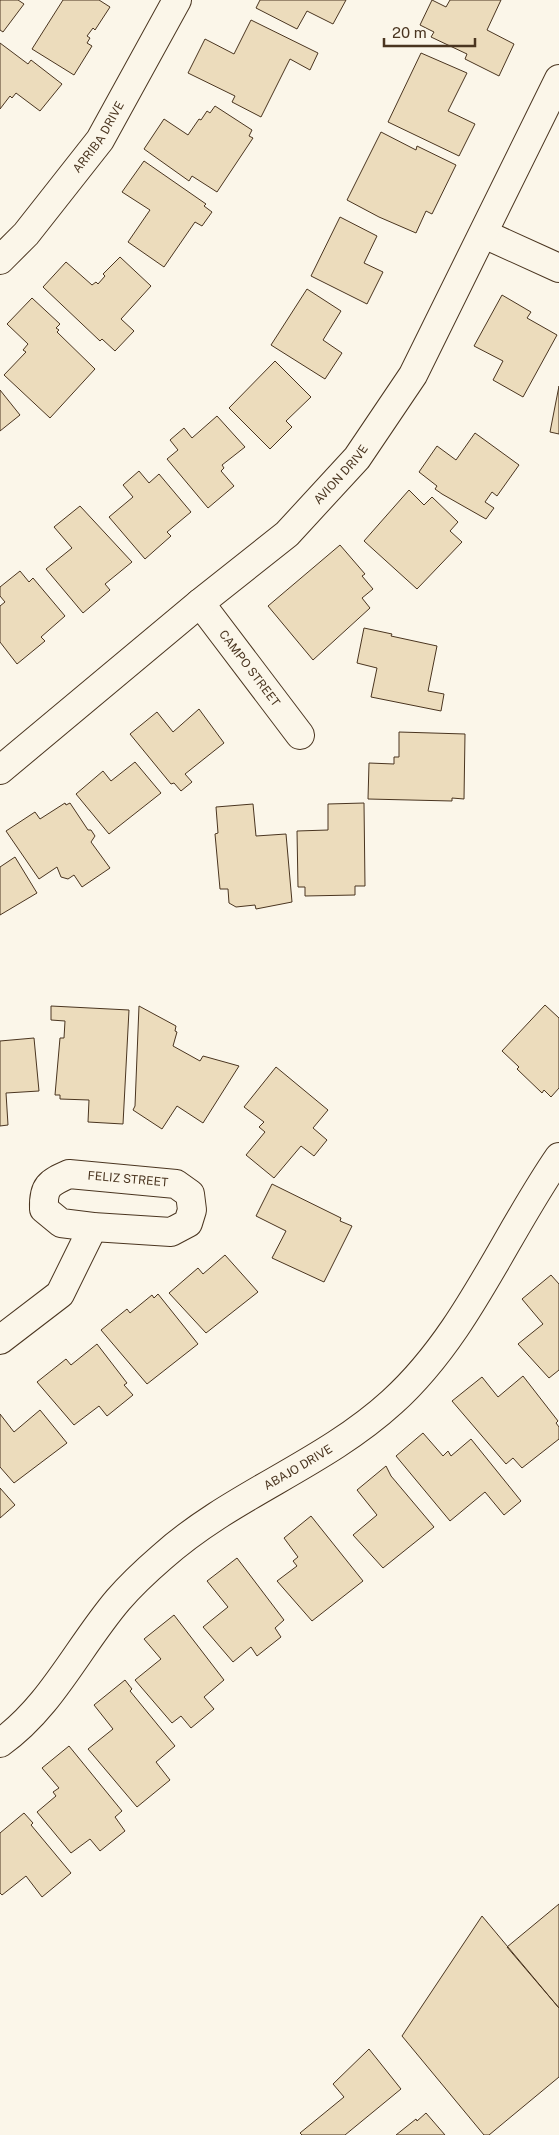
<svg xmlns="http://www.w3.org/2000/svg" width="559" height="2135" font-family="'Public Sans',sans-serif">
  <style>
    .building { fill: #ecdcbc; stroke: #4a3520 }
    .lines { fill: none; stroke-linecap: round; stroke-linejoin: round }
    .minor-casing { stroke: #4a3520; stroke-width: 30 }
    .tertiary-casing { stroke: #4a3520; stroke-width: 30 }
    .minor { stroke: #fbf6e9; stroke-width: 28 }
    .tertiary { stroke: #fbf6e9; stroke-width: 28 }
    .labels { text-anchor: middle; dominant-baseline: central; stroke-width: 4; stroke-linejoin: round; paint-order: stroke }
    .street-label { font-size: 12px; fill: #4a3520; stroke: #fbf6e9 }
  </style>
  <rect width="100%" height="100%" fill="#fbf6e9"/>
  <!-- building -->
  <path class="building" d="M0 0H18L24 4 3 32 0 30Z
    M63 0H99L110 7 95 30 93 28 87 36 90 38 87 43 92 46 74 75 32 49Z
    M260 0H346L333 24 307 11 297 29 256 8Z
    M432 0 446 7 450 0H501L487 30 514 44 499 76 465 59 467 54 431 37 434 32 420 25Z
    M251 20 318 53 310 70 290 59 261 117 232 102 235 96 188 73 205 39 234 54Z
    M0 43 28 64 31 60 62 84 40 111 16 93 12 98 10 96 0 109Z
    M421 53 467 73 448 111 475 124 459 156 388 122Z
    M215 106 252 130 249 136 253 138 217 192 192 176 189 181 144 149 164 119 188 135 199 119 201 120 207 111 210 113Z
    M381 132 416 150 417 146 456 165 432 214 426 211 416 233 379 217 347 200Z
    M144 161 206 204 204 206 212 212 202 226 195 222 164 267 128 242 150 210 122 192Z
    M340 217 377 236 364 263 383 272 367 304 311 276Z
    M120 257 151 286 121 319 134 331 115 351 102 339 100 341 43 287 66 262 92 285 96 282 98 284 105 276 103 274Z
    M307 289 341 311 323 340 342 353 325 379 271 345Z
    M502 295 531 312 527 318 557 335 523 397 493 380 503 361 474 346Z
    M32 298 60 324 56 328 59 330 57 332 95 369 50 418 4 375 26 352 23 350 28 344 7 324Z
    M275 361 311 397 286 421 292 427 270 449 229 408Z
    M559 386V434L550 432Z
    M0 390 20 415 0 431Z
    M217 416 245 447 222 465 224 468 221 471 234 486 208 508 167 459 178 450 170 440 184 428 192 438Z
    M475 433 519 465 497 496 492 492 485 502 494 508 486 519 442 494 435 489 437 486 419 472 437 446 456 460Z
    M139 471 149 483 159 474 191 512 167 532 171 536 145 559 109 517 133 497 123 485Z
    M409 490 424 505 432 497 458 522 450 531 462 542 417 589 364 541Z
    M80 506 132 562 105 584 110 590 83 613 46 569 72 548 54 527Z
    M340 545 365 574 362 576 373 589 362 598 370 608 313 660 268 606Z
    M20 571 29 582 33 578 65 616 41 637 45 641 17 664 0 642V606L5 602 0 596V587Z
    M364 628 392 634 391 636 437 646 428 691 444 694 441 711 371 697 377 668 357 663Z
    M199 709 224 743 185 774 192 782 181 791 174 783 171 784 130 734 157 712 173 732Z
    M399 732 465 734 464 799 452 798V801L368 799 369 763 394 764V757H399Z
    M135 762 161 793 109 834 76 794 103 771 111 781Z
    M65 803 66 805 70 803 88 830H91L95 836 91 842 110 868 82 887 74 875 68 879 61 877 57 867 39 879 6 831 35 812 40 819Z
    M364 803 365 886H355V895L305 896V887H298L297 831 328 830V804Z
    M253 804 256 836 286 834 292 902 256 909 255 905 236 907 229 903 228 889H220L215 834 218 833 216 807Z
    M15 857 37 893 0 915V867Z
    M545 1005 559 1018V1088L551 1097 544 1090 542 1093 517 1069 519 1067 502 1051Z
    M51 1006 129 1010 123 1124 88 1122 89 1100 60 1099V1095H55L60 1038H64L65 1021 51 1020Z
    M139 1006 176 1026 175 1031 177 1032 173 1046 200 1061 203 1056 239 1066 203 1123 177 1106 162 1129 133 1110 135 1106Z
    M34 1038 39 1091 6 1093 8 1125 0 1126V1041Z
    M276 1067 328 1110 313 1128 327 1140 314 1156 301 1146 274 1178 246 1155 265 1132 259 1127 264 1122 244 1107Z
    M272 1184 341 1218 340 1221 352 1226 324 1282 272 1258 286 1231 256 1216Z
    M225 1255 258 1292 206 1333 169 1293 198 1268 203 1274Z
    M551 1275 559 1284V1370L549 1378 518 1344 543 1324 522 1299Z
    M158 1294 198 1344 147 1384 101 1330 127 1309 130 1313 152 1295 154 1298Z
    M97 1344 127 1383 124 1385 133 1395 107 1416 99 1406 74 1425 37 1382 66 1359 71 1365Z
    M523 1376 558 1421 556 1423 559 1427V1439L522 1468 513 1458 506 1464 452 1401 482 1377 498 1397Z
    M40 1410 67 1443 14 1483 0 1467V1414L14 1432Z
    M423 1433 443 1456 448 1451 451 1456 471 1439 521 1501 504 1515 485 1492 450 1521 396 1456Z
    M386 1466 391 1476 434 1527 383 1568 353 1535 377 1515 357 1490Z
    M0 1488 15 1505 0 1518Z
    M311 1516 363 1581 312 1621 277 1581 297 1566 293 1561 298 1557 284 1538Z
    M237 1558 284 1620 275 1628 281 1637 257 1656 251 1647 233 1662 203 1627 228 1607 207 1581Z
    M174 1615 224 1680 204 1697 214 1709 191 1728 181 1716 172 1723 135 1680 161 1659 144 1639Z
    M125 1680 132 1689 130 1691 175 1746 156 1762 170 1780 137 1807 88 1749 113 1729 94 1705Z
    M69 1746 122 1811 115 1817 125 1831 100 1851 90 1839 71 1853 37 1812 56 1796 53 1792 59 1788 42 1768Z
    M24 1813 33 1823 31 1825 71 1873 42 1897 26 1876 2 1895 0 1893V1833Z
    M559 1904V2008L507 1947Z
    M482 1916 559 2008V2077L489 2135H484L402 2036Z
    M369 2049 401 2089 345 2135H302L300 2133 344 2097 333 2084Z
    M426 2113 445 2135H396L416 2119 417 2121Z"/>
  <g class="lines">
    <defs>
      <g id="minor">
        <path d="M484 234 559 268"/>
        <path id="s1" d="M0 260 26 234 100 140 177 0"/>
        <path id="s2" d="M200 603 300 735"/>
        <path id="s3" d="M0 770 200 603 287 534 357 458 413 375 559 79"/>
        <path d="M69 1174 176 1184 190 1194 192 1210 188 1223 171 1232 93 1227 61 1223 44 1209C43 1186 49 1183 69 1174Z"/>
        <path d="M0 1340 60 1294 93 1227"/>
      </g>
      <g id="tertiary">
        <path id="s4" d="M0 1743C51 1707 78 1647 118 1600 131 1585 147 1570 162 1557 231 1495 323 1465 392 1402 466 1335 503 1238 559 1157"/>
      </g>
    </defs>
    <!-- minor casing -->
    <use href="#minor" class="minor-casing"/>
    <!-- tertiary casing -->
    <use href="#tertiary" class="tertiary-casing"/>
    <!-- minor -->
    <use href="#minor" class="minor"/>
    <!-- tertiary -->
    <use href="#tertiary" class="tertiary"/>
  </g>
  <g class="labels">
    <!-- street labels -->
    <g class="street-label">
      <text stroke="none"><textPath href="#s1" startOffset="158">ARRIBA DRIVE</textPath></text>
      <text stroke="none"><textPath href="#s3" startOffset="452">AVION DRIVE</textPath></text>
      <text stroke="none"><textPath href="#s2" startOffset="82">CAMPO STREET</textPath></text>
      <text transform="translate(128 1179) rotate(5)">FELIZ STREET</text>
      <text stroke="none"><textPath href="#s4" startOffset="411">ABAJO DRIVE</textPath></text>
    </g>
  </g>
  <!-- scale -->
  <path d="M384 38v8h91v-8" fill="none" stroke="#4a3520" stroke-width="2.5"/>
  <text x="392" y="38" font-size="15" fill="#4a3520" stroke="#fbf6e9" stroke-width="4" paint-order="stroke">20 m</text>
</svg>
